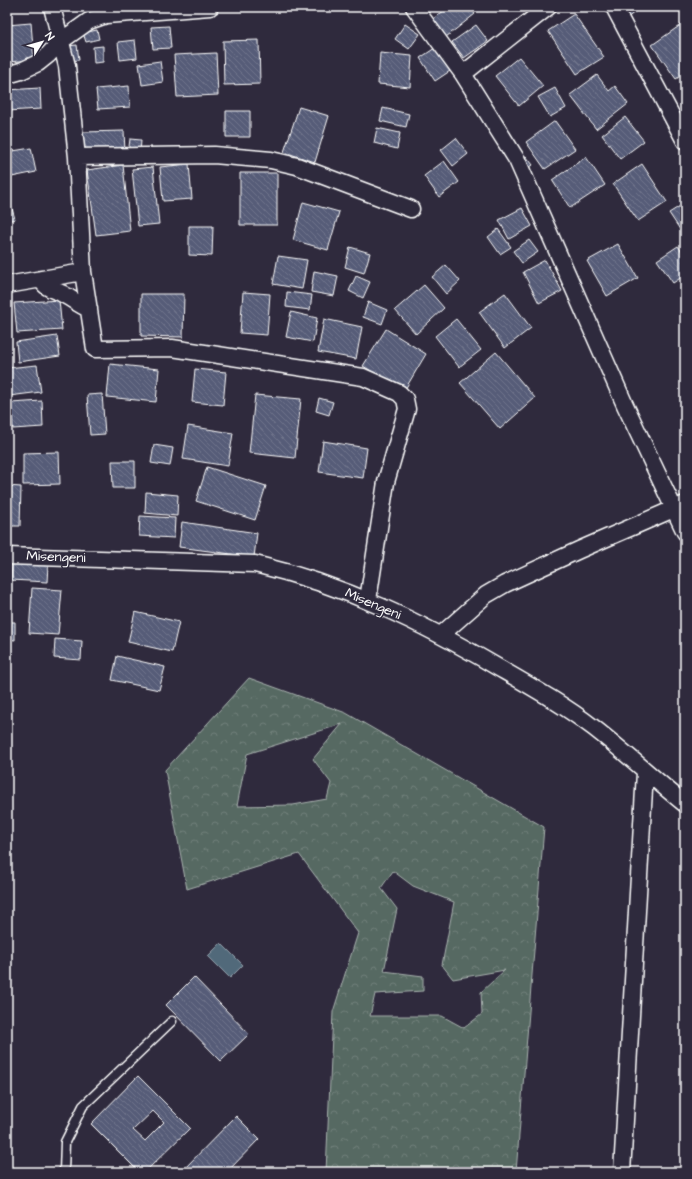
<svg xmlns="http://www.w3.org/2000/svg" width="692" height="1179" font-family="'Architects Daughter',sans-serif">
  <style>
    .forest { fill: url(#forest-crowns); stroke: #aab4b0; fill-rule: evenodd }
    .water { fill: #51697a; stroke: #97a5af }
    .building { fill: url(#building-back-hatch); stroke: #fff; fill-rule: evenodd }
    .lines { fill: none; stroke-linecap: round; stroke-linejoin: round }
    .lane-casing { stroke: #fff; stroke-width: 11 }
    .street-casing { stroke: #fff; stroke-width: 19 }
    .lane { stroke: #2f2a3d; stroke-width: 8 }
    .street { stroke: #2f2a3d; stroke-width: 16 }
    .labels { text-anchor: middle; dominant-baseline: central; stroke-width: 3; stroke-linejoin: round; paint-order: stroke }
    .street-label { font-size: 14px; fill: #fff; stroke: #2f2a3d }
  </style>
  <defs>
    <pattern id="forest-crowns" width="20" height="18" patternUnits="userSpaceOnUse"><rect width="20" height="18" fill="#566962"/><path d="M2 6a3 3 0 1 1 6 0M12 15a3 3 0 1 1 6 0" fill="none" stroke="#6f807a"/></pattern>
    <pattern id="building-back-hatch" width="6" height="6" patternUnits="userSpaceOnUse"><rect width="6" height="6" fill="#565c78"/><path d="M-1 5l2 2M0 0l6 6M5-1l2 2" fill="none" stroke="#6f748c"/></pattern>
  </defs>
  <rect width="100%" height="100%" fill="#2f2a3d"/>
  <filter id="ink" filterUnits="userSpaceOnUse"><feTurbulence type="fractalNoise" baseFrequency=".025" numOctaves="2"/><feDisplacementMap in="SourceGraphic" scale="8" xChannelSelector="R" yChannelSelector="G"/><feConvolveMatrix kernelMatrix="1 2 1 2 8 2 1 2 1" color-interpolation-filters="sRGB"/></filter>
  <g filter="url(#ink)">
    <!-- forest -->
    <path class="forest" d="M249 678 346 713 544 827 516 1172H326L333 1012 358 933 299 854 187 889 165 770ZM342 724 313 759 331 783 327 799 293 805 237 806 247 754ZM393 871 413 886 454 902 442 965 453 979 505 970 481 992 482 1014 464 1028 442 1016H370L375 994 423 991V976L384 971 397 909 381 888Z"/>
    <!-- water -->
    <path class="water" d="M221 943 243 965 230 978 208 956Z"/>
    <!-- building -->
    <path class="building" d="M449 7H469L475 14 446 37 433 19Z
      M617 7H639L640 8 626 19Z
      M574 14 604 57 577 74 548 31Z
      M685 22V73L676 79 652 45Z
      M31 23 34 60 7 62V25Z
      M405 24 420 34 409 49 395 39Z
      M476 25 488 41 464 58 452 42Z
      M169 26 171 48 153 49 151 27Z
      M97 30 99 39 86 42 83 33Z
      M135 40 137 58 120 60 118 42Z
      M259 40 260 84 224 85 223 41Z
      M77 45 79 60 69 61 68 46Z
      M103 46V62L94 63 93 47Z
      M435 48 450 71 435 81 420 58Z
      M216 53 218 95 177 97 174 55Z
      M380 53 412 56 410 87 378 84Z
      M519 57 543 86 519 106 495 76Z
      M160 61 163 82 142 85 139 64Z
      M597 75 609 91 615 86 628 104 596 129 570 95Z
      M129 86 130 107 98 109 96 89Z
      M40 88 41 109 7 111V90Z
      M555 88 566 108 550 117 538 97Z
      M299 107 329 116 315 162 284 152Z
      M383 108 409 114 406 127 380 121Z
      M226 111H250V137H226Z
      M625 117 644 141 620 159 602 135Z
      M555 121 575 149 545 169 526 142Z
      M377 128 400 133 397 149 374 143Z
      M124 131 125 152 84 153 83 132Z
      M456 138 468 154 453 166 441 150Z
      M130 139 141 140 140 155 128 154Z
      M31 148 36 172 7 178V152Z
      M526 156 533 165 526 170 519 160Z
      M586 157 605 185 570 208 552 180Z
      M444 161 459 182 439 197 424 176Z
      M189 164 192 199 163 201 160 167Z
      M642 164 667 202 638 221 613 184Z
      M123 165 130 231 96 235 87 170Z
      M153 167 159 224 138 226 132 169Z
      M240 173H277V225H240Z
      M7 191 15 219 7 221Z
      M303 202 339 212 328 250 293 240Z
      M685 203V233L683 234 669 213Z
      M522 208 532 226 509 239 499 220Z
      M189 226H213L212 256 189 255Z
      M498 229 511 247 500 254 488 237Z
      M529 240 538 252 522 263 513 251Z
      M618 244 638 278 607 296 587 261Z
      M678 246 685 256V275L673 283 657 260Z
      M350 247 370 253 364 273 345 267Z
      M278 256 307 260 302 289 273 284Z
      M545 260 562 291 539 303 523 272Z
      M446 265 460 281 446 294 432 277Z
      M314 271 338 276 334 296 311 292Z
      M356 276 370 282 363 298 349 291Z
      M424 285 444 308 416 334 395 310Z
      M243 292 270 294 267 335 240 333Z
      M287 292 312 295 310 310 286 307Z
      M505 293 531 328 505 348 479 312Z
      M141 294H184L183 337 141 336Z
      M59 300 62 330 17 333 14 303Z
      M368 302 387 310 382 324 363 317Z
      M291 312 317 318 313 342 286 337Z
      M324 319 362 327 356 359 318 352Z
      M456 319 481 350 459 367 435 336Z
      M386 329 426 354 404 391 363 366Z
      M57 336 60 356 18 362 16 342Z
      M496 352 535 398 500 429 460 383Z
      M110 364 159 369 156 402 107 397Z
      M37 365 41 392 9 396 7 368Z
      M195 369 226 372 223 405 192 402Z
      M102 394 105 434 90 435 87 395Z
      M255 395 301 399 295 458 249 453Z
      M319 398 333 402 329 415 316 411Z
      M42 401 43 427 13 429 11 403Z
      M188 426 233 433 228 466 183 459Z
      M323 441 367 448 363 478 319 472Z
      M154 445 173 448 170 466 151 463Z
      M59 452 60 484 23 485V453Z
      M112 461H135V488H113Z
      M207 467 266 486 255 520 196 501Z
      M7 486 21 487 20 526H7Z
      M146 492 178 495 177 516 145 513Z
      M140 516 175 518 174 538 139 536Z
      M182 522 257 533 254 557 179 547Z
      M12 564 48 565 47 582 11 580Z
      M32 588 62 590 58 635 29 633Z
      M135 612 179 622 172 652 128 642Z
      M7 622H15V640L7 639Z
      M55 639 82 641 81 660 54 658Z
      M117 656 165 667 159 690 112 680Z
      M194 977 249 1034 221 1061 166 1005Z
      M138 1076 190 1128 145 1172H130L135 1168 91 1124ZM153 1111 164 1122 145 1141 133 1130Z
      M236 1116 259 1139 227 1172H181Z"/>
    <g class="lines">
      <defs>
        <path id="lane" d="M64 1172 65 1142 83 1106 172 1021"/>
        <path id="street" d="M52 7 67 66 77 157 83 272 95 349 172 348 363 377 399 393 405 399 407 409 386 482 368 600
          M414 7 463 74 517 160 625 405 685 532
          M614 7 685 141
          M463 74 548 7
          M7 75 21 71 38 63 48 55 61 41 89 21 106 15 210 7
          M77 157 214 155 271 160 297 166 411 209
          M41 279C46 289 52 289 61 293 71 298 79 305 89 309
          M7 285 83 272
          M7 556 255 564C344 585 421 622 499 668 532 687 564 705 594 728 625 752 654 779 685 804
          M442 634 486 595 505 584 579 550 685 504
          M622 1172 645 772"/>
      </defs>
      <!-- lane casing -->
      <use href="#lane" class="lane-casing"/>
      <!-- street casing -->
      <use href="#street" class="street-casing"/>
      <!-- lane -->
      <use href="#lane" class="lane"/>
      <!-- street -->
      <use href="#street" class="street"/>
    </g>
  </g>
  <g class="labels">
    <!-- street labels -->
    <g class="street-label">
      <text transform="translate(56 557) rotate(2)">Misengeni</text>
      <text transform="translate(373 604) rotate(23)">Misengeni</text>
    </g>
  </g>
  <!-- margin -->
  <rect width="692" height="1179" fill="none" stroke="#2f2a3d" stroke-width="24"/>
  <rect x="12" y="12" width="668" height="1155" fill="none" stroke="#fff" stroke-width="1.5" filter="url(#ink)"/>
  <!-- north arrow -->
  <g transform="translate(42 42) rotate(53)" stroke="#2f2a3d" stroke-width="3" paint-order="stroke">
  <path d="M0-3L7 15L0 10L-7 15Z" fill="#ffffff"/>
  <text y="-6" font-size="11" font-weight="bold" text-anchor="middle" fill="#ffffff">N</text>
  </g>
</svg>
